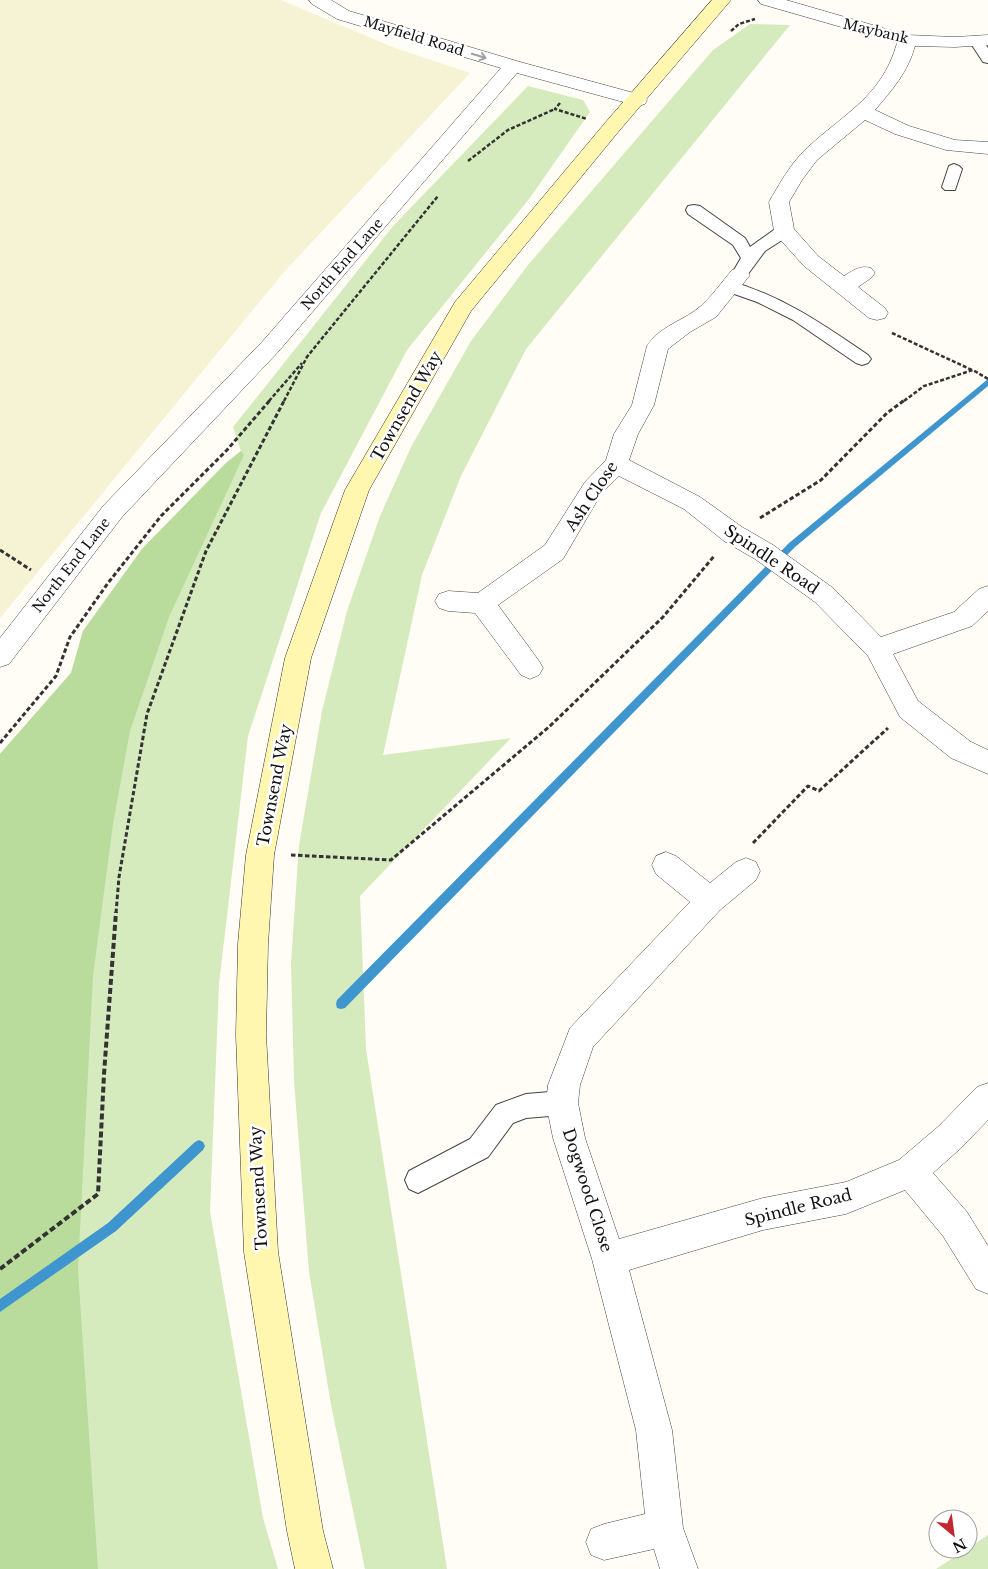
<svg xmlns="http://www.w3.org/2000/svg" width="988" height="1569" font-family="'Libre Baskerville',serif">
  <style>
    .farmland { fill: #f6f3d4 }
    .green { fill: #d5ebbd }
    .forest { fill: #b9dc9c }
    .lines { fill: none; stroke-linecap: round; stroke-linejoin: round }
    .stream { fill: #3f96cf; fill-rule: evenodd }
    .service-casing { stroke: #444; stroke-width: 2 }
    .minor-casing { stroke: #444; stroke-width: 1 }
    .secondary-casing { stroke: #333; stroke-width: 1 }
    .path-far2 { stroke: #333; stroke-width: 2.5; stroke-dasharray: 4 2; stroke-linecap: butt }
    .path-far1 { stroke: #333; stroke-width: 3; stroke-dasharray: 4.5 2.5; stroke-linecap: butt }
    .path { stroke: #333; stroke-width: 4; stroke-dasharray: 6 3; stroke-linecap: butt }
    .service { fill: #fff; fill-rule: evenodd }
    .minor { fill: #fff; fill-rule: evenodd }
    .secondary { fill: #fff6b0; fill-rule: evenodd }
    .oneway { stroke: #a0a0a0 }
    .labels { text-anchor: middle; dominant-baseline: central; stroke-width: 5; stroke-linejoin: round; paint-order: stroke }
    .far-street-label { font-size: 14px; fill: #111; stroke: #fff }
    .street-label { font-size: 16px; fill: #111; stroke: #fff }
  </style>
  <rect width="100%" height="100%" fill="#fffdf5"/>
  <!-- farmland -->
  <path class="farmland" d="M0 0H281L395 48 470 73 284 272 0 618Z"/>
  <!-- green -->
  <path class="green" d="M750 24 790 25 526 349 461 476 422 575 383 755 511 738 360 896 366 1049 447 1569H365L331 1405 309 1272 294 1081 291 963 299 845 322 711 347 611 380 516 411 447 471 341 528 265 713 50Z
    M528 86 583 100 590 112 529 199 407 350 321 513 248 736 219 984 210 1211 263 1518 278 1569H0V754L71 673 83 631 142 549 226 463 241 451 233 427 394 225Z
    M988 1535V1569H936Z"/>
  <!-- forest -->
  <path class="forest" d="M241 451 244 455 169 617 130 731 113 824 93 976 78 1270 98 1569H0V754L71 673 83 631 142 549 226 463Z"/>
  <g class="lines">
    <!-- stream -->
    <path class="stream" d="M988 379V386L795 547 345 1008 341 1009 337 1008 336 1004 337 1000 789 543Z
      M199 1140 203 1142 205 1146 203 1150 116 1231 0 1312V1299L108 1223 195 1142Z"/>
    <defs>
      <path id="service" d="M977 38 982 39 988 48V63L983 62 970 42 972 39Z
        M954 164 959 166 962 169 955 190H945L942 187 949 166Z
        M694 205 700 206 745 238 750 247 778 227H790L792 231 790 235 765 251 748 274 742 275 736 274 734 270 741 258 733 245 688 214 686 210 688 206Z
        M729 281C781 295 824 325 868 355L871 359 868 363 862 365 856 363 793 320 757 302 723 290 721 286 723 282Z
        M562 1091 571 1095 574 1103 571 1111 562 1115 526 1118 513 1123 488 1157 418 1193 409 1189 405 1180 409 1171 470 1139 496 1105 526 1094Z"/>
      <path id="minor" d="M309 0H331L349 11 520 62 645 96 647 100 645 104 638 106 517 73 278 352 122 517 9 664 0 667V638L104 505 262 342 501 68 337 19 312 4Z
        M758 0H786L907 35 955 37 988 35V45L955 47 915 46C908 72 892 90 875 110L909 126 955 140 988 142V154L946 150 895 134 865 120 817 160 802 180 789 202 794 229 818 256 844 276C854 270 860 265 871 268L875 273 871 278 858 287 885 308 888 313 885 318 877 320 869 318 804 266 777 236 774 231 769 202C779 185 789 166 804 151 841 115 882 98 897 43L761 4Z
        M739 268 746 270 750 275 716 317 690 332 668 349 654 405 638 434 629 460 700 497 742 527 773 545 833 588 881 637 954 612 979 589 988 586V611L972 626 893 654 918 701 971 742 988 750V774L951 758 900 717 868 656 815 602 755 559 724 541 684 509 619 476 601 494 563 559 498 605 539 661 543 668 539 675 530 679 521 675 475 613 448 611 439 608 435 601 439 594 448 591 478 593 545 545 585 482 606 460 614 434 632 405 647 346C659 326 684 321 701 306 712 296 722 282 732 270Z
        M666 852 676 856 710 883 736 862 746 858 756 862 760 871 756 880 720 910 593 1047 580 1085 578 1103 585 1138 619 1239 763 1198 846 1182 899 1160 939 1126 977 1087 988 1083V1120L961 1148 933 1173 967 1212 988 1246V1294L976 1289 943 1236 905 1190 846 1214 763 1230 629 1270 672 1430 683 1528 698 1569H660L654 1549 604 1560 591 1555 586 1542 591 1529 604 1524 645 1514 636 1430 592 1259 553 1138 546 1103 548 1085 570 1028 690 902 656 874 652 865 656 856Z"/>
      <path id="secondary" d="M712 0H731L619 131 471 311 369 490 311 658 274 855 268 944 266 1035 278 1252 323 1531 333 1569H295L287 1531 244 1252 236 1035 238 944 246 855 285 658 345 490 455 302 605 123Z"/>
    </defs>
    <!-- service casing -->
    <use href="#service" class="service-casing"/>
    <!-- minor casing -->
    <use href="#minor" class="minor-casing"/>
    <!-- secondary casing -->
    <use href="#secondary" class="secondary-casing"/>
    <!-- path-far2 -->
    <path class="path-far2" d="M731 31 739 24 755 19
      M560 103 555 109 587 119
      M468 161 508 130 555 109
      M892 333 972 370
      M306 358 438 196
      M269 401 302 363
      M284 401 307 357
      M904 401 924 386 973 370 988 379"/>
    <!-- path-far1 -->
    <path class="path-far1" d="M760 518 821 480 887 413 906 399
      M0 550 31 570
      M0 743 56 676 70 637 108 583 161 516 227 450 271 399
      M753 843 808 786 819 791 888 728
      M291 855 391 860 550 726 663 617 715 555
      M116 913 119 877 147 714 206 551 285 399"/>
    <!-- path -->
    <path class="path" d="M0 1269 98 1194 104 1074 116 912"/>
    <!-- service -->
    <use href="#service" class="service"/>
    <!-- minor -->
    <use href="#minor" class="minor"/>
    <!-- secondary -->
    <use href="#secondary" class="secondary"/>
  </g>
  <!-- one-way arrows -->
  <defs><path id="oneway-shaft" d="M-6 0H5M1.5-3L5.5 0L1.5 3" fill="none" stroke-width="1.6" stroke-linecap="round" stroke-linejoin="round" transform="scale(1.25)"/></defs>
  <use class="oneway" href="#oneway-shaft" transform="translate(479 56) rotate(17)"/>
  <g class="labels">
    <!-- far-street labels -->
    <g class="far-street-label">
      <text transform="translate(876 31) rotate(13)">Maybank</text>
      <text transform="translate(414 36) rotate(17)">Mayfield Road</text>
      <text transform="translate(342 264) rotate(-49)">North End Lane</text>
      <text transform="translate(71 565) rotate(-52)">North End Lane</text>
    </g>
    <!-- street labels -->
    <g class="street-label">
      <text transform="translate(406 406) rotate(-60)">Townsend Way</text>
      <text transform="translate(591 496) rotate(-56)">Ash Close</text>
      <text transform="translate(772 559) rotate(34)">Spindle Road</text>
      <text transform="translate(274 785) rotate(-79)">Townsend Way</text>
      <text transform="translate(258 1188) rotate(-93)">Townsend Way</text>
      <text transform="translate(588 1190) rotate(72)">Dogwood Close</text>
      <text transform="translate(798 1207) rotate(-14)">Spindle Road</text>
    </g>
  </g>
  <!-- north arrow -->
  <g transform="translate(953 1534) rotate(151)"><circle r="24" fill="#ffffff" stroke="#a0a0a0"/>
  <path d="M0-4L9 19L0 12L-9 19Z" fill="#c4262e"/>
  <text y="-8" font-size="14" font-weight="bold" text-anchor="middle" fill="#111111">N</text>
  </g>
</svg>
